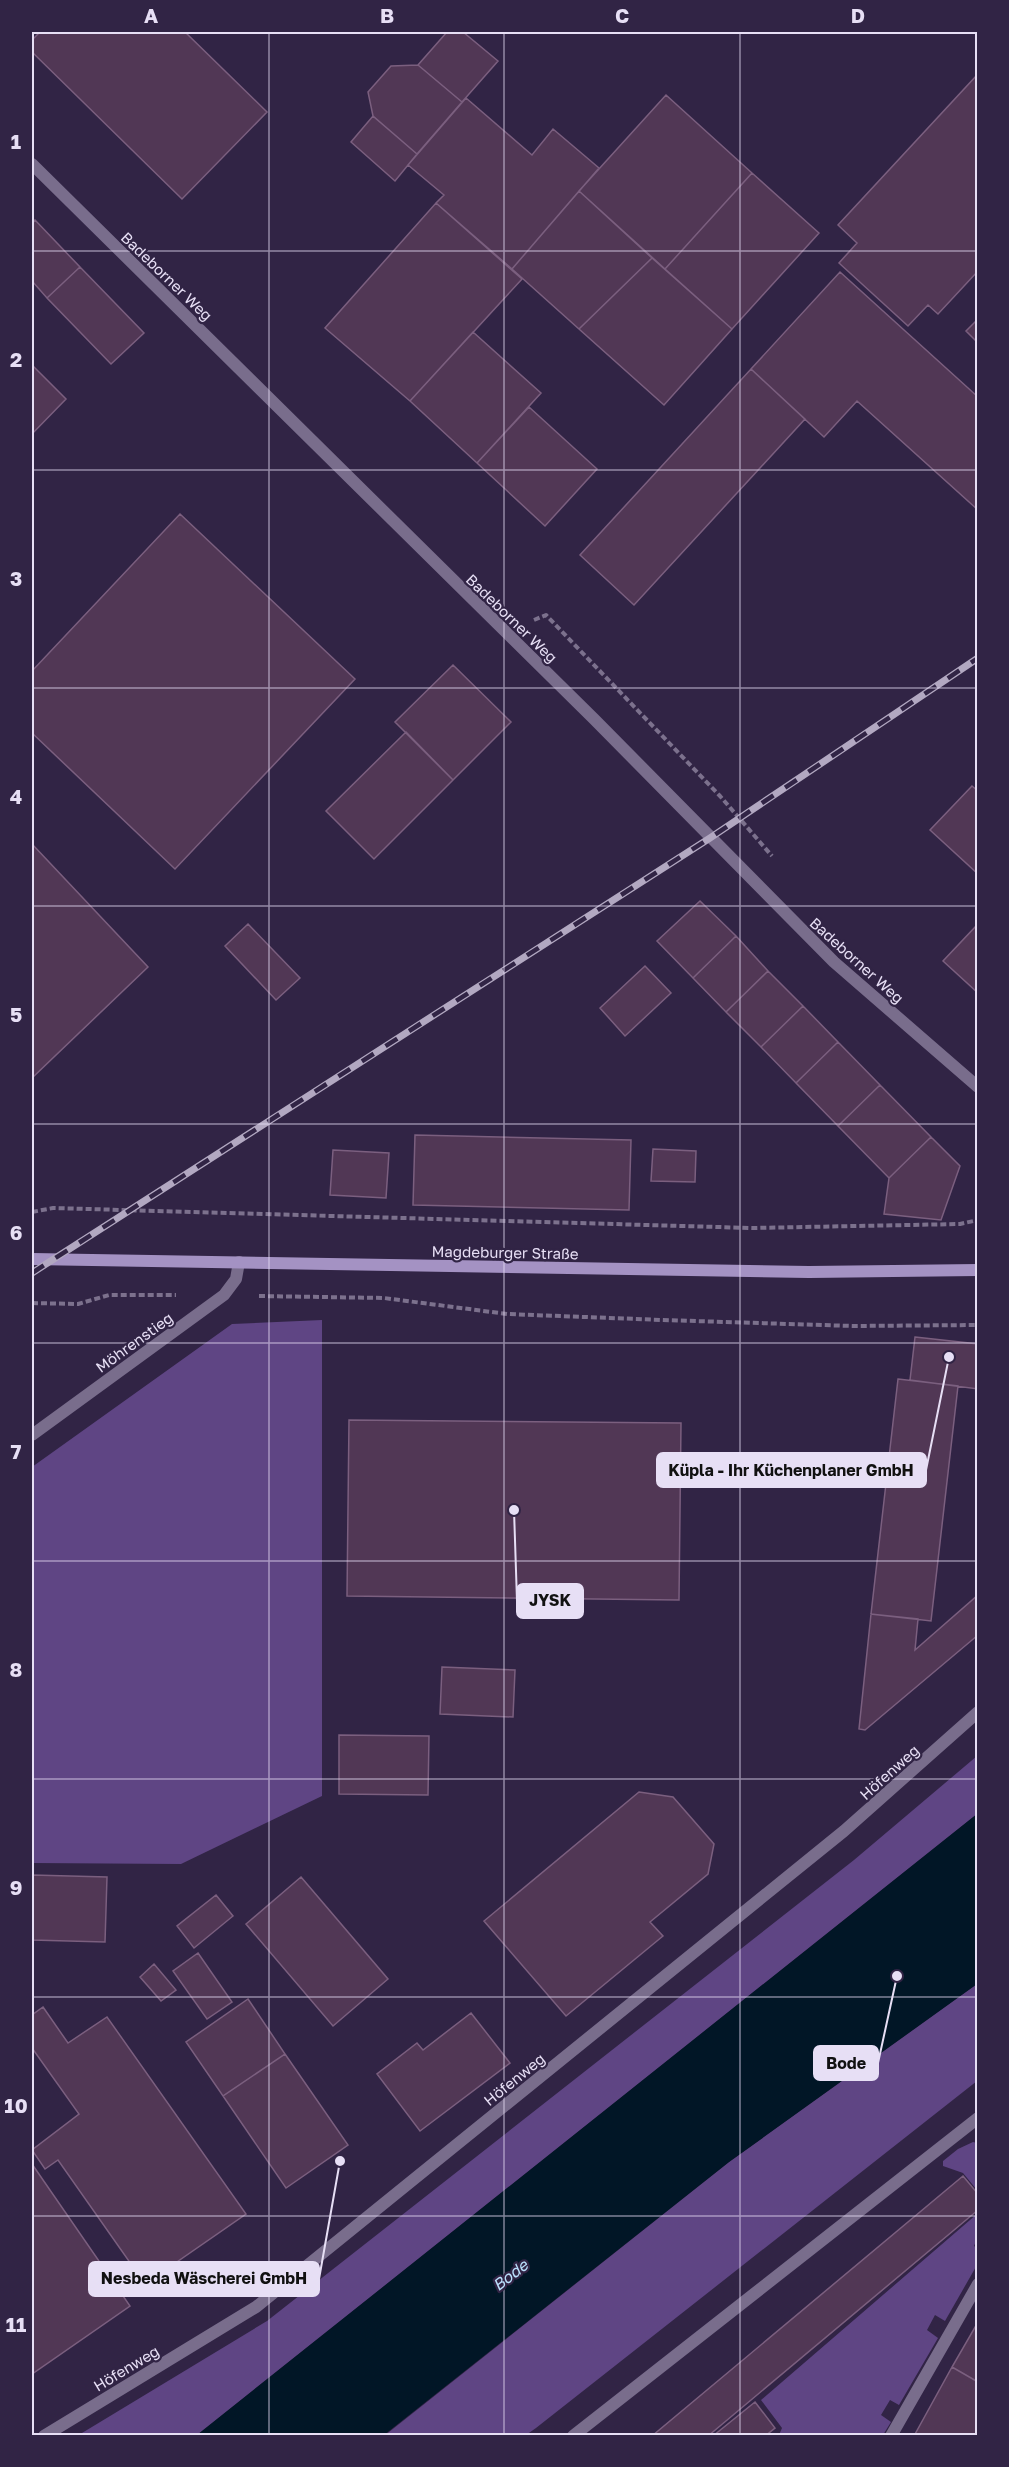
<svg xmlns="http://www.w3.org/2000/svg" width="1009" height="2467" font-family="'Golos Text',sans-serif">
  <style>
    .green { fill: #5f4584 }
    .water { fill: #011626 }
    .building { fill: #513755; stroke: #7b5f7f; stroke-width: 1.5 }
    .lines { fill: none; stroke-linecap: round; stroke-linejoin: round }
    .path { stroke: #7c718d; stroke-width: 4; stroke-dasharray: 6 3; stroke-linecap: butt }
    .service { stroke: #796d8c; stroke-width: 12 }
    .minor { stroke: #796d8c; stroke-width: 12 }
    .secondary { stroke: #a492c3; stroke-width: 12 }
    .rail-casing { stroke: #b2a8c1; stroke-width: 7 }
    .rail { stroke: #312445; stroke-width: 4.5; stroke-dasharray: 14; stroke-linecap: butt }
    .grid { fill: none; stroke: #e7dff5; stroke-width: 1.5; stroke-opacity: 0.55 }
    .labels { text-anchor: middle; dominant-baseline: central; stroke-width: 4.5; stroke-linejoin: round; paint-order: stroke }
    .street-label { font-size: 15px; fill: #e7dff5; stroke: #312445 }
    .water-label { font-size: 16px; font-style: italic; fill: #bbe0fd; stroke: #312445 }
    .leader { fill: none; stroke: #e7dff5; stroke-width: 2 }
    .callout-dot { fill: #e7dff5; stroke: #312445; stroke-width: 2 }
    .callout { fill: #e7dff5; stroke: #e7dff5; stroke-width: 2 }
    .callout-label { font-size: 16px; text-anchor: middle; font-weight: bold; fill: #111 }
    .neatline { fill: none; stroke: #e7dff5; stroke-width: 2 }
    .grid-label { font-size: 20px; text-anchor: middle; font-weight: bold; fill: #e7dff5 }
  </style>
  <rect width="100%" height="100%" fill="#312445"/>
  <!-- green -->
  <path class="green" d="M322 1320V1796L181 1864 32 1863V1467L232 1324Z
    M977 1756V1814L197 2435 77 2436 267 2321 854 1860Z
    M977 1984V2081L536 2428 526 2435 384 2436 729 2162Z
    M973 2142 977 2143V2190L963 2173 943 2166V2161L958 2149Z
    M977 2214V2239L974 2246 977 2248V2265L945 2321 935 2315 927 2330 938 2338 899 2405 890 2400 881 2415 891 2422 883 2435H779L782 2428 761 2400Z"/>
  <!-- water -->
  <path class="water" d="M977 1814V1984L729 2162 384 2435H197Z"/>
  <!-- building -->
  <path class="building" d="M40 32H185L267 112 182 199 32 52V40Z
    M447 32H463L498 61 462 102 418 65Z
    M418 65 462 102 417 154 373 116 368 92 391 66Z
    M978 74V271L938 314 928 305 908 326 839 263 857 243 838 225Z
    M666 95 752 173 665 269 579 191Z
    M466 98 532 155 553 129 599 168 512 269 436 203 444 195 408 165Z
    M373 116 417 154 395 181 351 142Z
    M752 173 819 233 732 329 665 269Z
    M579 191 652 258 579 329 512 269Z
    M436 203 522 279 410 401 325 328Z
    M35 220 80 267 47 298 32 281V224Z
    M652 258 732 329 664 405 579 329Z
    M80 267 144 333 111 364 47 298Z
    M840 272 978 397V510L857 401 824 437 751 369Z
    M978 319V343L966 331Z
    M473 332 541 393 477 463 410 401Z
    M32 365 66 399 32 434Z
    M751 369 805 419 634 605 580 555Z
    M529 407 597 469 545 526 477 463Z
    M180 514 355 679 175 869 32 733V671Z
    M453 665 511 722 453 780 395 722Z
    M406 732 453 780 374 859 326 811Z
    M972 786 978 791V874L930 830Z
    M32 844 148 967 32 1078Z
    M700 901 736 936 693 978 657 941Z
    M248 924 300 978 276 1000 225 946Z
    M978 924V993L943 961Z
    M736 936 768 971 726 1012 693 978Z
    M645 966 671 993 625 1036 600 1008Z
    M768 971 803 1006 761 1047 726 1012Z
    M803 1006 838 1042 796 1083 761 1047Z
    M838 1042 880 1085 838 1126 796 1083Z
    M880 1085 931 1137 889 1178 838 1126Z
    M415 1135 631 1140 629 1210 413 1205Z
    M931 1137 960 1166 941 1220 884 1214 889 1178Z
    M653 1149 696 1151 695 1182 651 1181Z
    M333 1150 389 1153 386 1198 330 1195Z
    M915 1337 978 1344V1389L910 1380Z
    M898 1379 958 1386 931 1621 871 1614Z
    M349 1420 681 1423 679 1600 347 1596Z
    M978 1595V1635L865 1730 859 1729 871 1614 918 1619 915 1650Z
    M442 1667 515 1670 513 1717 440 1714Z
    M339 1735 429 1736 428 1795 339 1794Z
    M639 1792 673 1797 714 1844 708 1874 650 1922 663 1936 566 2016 484 1921Z
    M32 1875 107 1877 105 1942 32 1940Z
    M301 1877 388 1979 333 2026 246 1924Z
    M216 1895 233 1916 194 1948 177 1926Z
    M198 1953 232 2002 207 2019 173 1971Z
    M154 1964 176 1990 161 2001 140 1977Z
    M248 1999 285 2054 223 2096 186 2042Z
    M43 2007 68 2043 107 2017 246 2214 145 2284 58 2160 45 2169 32 2150 79 2114 32 2048V2015Z
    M471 2013 510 2063 420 2131 377 2074 417 2043 423 2050Z
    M285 2054 348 2145 286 2188 223 2096Z
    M32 2164 130 2306 32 2374Z
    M963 2176 978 2194V2210L708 2436H652Z
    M978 2322V2382L952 2367Z
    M952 2367 978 2382V2436H914Z
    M755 2402 775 2428 765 2436H713Z"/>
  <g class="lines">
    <!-- path -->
    <path class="path" d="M534 620 546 615 720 796 772 856
      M32 1212 53 1208 752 1228 960 1224 978 1220
      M259 1296 384 1298 507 1314 663 1320 853 1326 978 1325
      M32 1303 78 1304 109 1295H176"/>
    <!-- service -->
    <path class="service" d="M573 2436 978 2118
      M891 2436 978 2284"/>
    <!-- minor -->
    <path class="minor" d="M32 164 594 719 834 962 978 1087
      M32 1435 224 1295 236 1279 239 1262
      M44 2436 256 2307 844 1831 978 1712"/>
    <!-- secondary -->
    <path class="secondary" d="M32 1259 809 1272 978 1270"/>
    <defs>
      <path id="rail" d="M32 1273 710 838 978 658"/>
    </defs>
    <!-- rail casing -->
    <use href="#rail" class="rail-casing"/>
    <!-- rail -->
    <use href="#rail" class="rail"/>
  </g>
  <!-- grid -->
  <path class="grid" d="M269 32V2436M504 32V2436M740 32V2436M32 251H978M32 470H978M32 688H978M32 906H978M32 1124H978M32 1343H978M32 1561H978M32 1779H978M32 1997H978M32 2216H978"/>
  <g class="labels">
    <!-- street labels -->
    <g class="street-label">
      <text transform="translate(167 276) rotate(44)">Badeborner Weg</text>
      <text transform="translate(512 618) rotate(44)">Badeborner Weg</text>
      <text transform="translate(857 960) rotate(42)">Badeborner Weg</text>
      <text transform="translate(505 1252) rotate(1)">Magdeburger Straße</text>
      <text transform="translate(134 1342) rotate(-36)">Möhrenstieg</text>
      <text transform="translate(889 1772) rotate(-42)">Höfenweg</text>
      <text transform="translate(514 2079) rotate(-39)">Höfenweg</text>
      <text transform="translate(126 2368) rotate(-31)">Höfenweg</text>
    </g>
    <!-- water labels -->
    <g class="water-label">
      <text transform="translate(510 2275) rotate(-38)">Bode</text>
    </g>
  </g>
  <!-- callouts -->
  <path class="leader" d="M949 1357L926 1470M514 1510L517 1601M897 1976L878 2063M340 2161L319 2279"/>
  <g class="callout-dot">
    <circle cx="949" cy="1357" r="6"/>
    <circle cx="514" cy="1510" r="6"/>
    <circle cx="897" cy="1976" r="6"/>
    <circle cx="340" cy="2161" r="6"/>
  </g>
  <g class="callout">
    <rect x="657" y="1453" width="269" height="34" rx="6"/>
    <rect x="517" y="1584" width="66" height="34" rx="6"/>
    <rect x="814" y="2046" width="64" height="34" rx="6"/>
    <rect x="89" y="2262" width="230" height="34" rx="6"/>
  </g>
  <g class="callout-label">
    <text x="791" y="1476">Küpla - Ihr Küchenplaner GmbH</text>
    <text x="550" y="1606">JYSK</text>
    <text x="846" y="2069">Bode</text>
    <text x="204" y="2284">Nesbeda Wäscherei GmbH</text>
  </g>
  <!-- border -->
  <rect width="1009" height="2467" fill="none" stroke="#312445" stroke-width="66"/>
  <rect x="33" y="33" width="943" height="2401" class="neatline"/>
  <g class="grid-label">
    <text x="151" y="23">A</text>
    <text x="387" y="23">B</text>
    <text x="622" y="23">C</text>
    <text x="858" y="23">D</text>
    <text x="16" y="149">1</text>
    <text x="16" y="367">2</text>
    <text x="16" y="586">3</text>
    <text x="16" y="804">4</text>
    <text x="16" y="1022">5</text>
    <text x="16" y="1240">6</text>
    <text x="16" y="1459">7</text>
    <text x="16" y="1677">8</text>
    <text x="16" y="1895">9</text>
    <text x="16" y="2113">10</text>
    <text x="16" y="2332">11</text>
  </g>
</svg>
